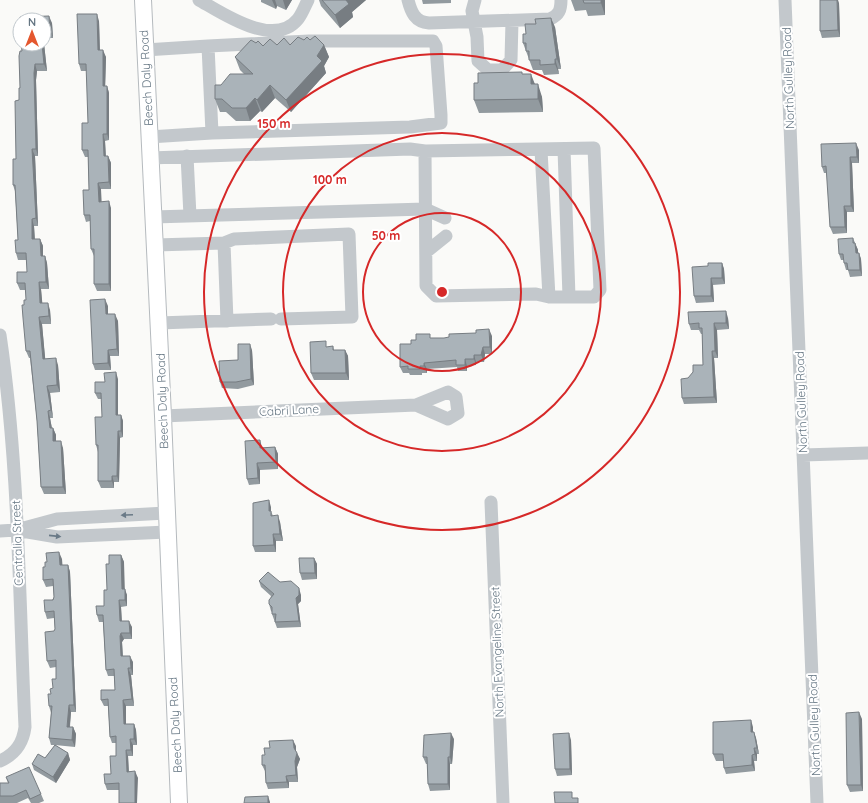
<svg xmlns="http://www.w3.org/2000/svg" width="868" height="803" font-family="Quicksand,sans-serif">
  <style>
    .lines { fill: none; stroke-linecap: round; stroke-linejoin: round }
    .major-casing { stroke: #b5babe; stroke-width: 18 }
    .minor { stroke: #c3c8cc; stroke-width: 13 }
    .major { stroke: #fff; stroke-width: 16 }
    .wall { fill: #929a9f }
    .shaded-wall { fill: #777d82 }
    .building { fill: #aab3b9; stroke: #777d82 }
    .oneway { fill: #6a7a87 }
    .ring { fill: none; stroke: #d62828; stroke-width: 2 }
    .labels { text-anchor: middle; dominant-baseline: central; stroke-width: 4; stroke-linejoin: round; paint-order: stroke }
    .street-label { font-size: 12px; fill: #657683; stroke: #fff }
    .centre { fill: #d62828; stroke: #fff; stroke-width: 2 }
    .ring-label { font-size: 12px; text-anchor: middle; font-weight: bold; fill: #d62828; stroke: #fff; stroke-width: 4; stroke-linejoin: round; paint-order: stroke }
  </style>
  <rect width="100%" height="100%" fill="#fafaf8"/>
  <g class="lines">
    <defs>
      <path id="major" d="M143 0 163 416 179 803"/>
    </defs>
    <!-- major casing -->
    <use href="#major" class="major-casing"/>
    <!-- minor -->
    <path class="minor" d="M199 0C222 13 274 49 298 19 302 14 305 6 308 0
      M408 0C411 12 415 22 429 23L550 19C559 15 561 10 561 0
      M475 0 472 11 477 37 478 61 488 70H502L511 60 512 21
      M785 0 817 803
      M208 46 309 41H433L436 46 441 115V123L410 127 212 133
      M145 50 208 46 212 133 149 137
      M564 149 569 297
      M425 151 426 286 436 296 536 294 549 297
      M187 156 190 216
      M150 158 410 149 425 151 594 148 600 290 594 297H549L541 150
      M153 217 425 209 445 218
      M224 243 227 321
      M155 245 224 243 234 239 349 234 352 317 281 319
      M426 252 446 236
      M159 323 271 319
      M0 335C19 464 19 596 25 727 23 743 16 754 0 761
      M163 416 416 405 448 419 458 413 456 397 448 392 416 405
      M803 455 868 453
      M491 502 503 803
      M20 529 57 519 166 513
      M0 531 16 530 57 537 167 532"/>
    <!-- major -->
    <use href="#major" class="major"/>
  </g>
  <!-- wall -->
  <path class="wall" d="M261 0H292L286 10 277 6 276 9 261 2Z
    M319 0H366L352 12 353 17 340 28 321 6Z
    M422 0H451V3L423 4Z
    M571 0H605V15L588 16 586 10 575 11Z
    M839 3 840 37 822 38 820 31Z
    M44 20 52 23 53 38H44Z
    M99 21 100 50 106 57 105 86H107L109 93V140L105 141 106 156H108L111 163V189H101V202L111 208V291H97L94 284V256L91 249 90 221 86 222 84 215 89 190 88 157H85L82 150 88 123 87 71H81L79 64Z
    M555 27 561 69H558L559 74 544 75 542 70H533L523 43 526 34Z
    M304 40H310L324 45 329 57 324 66 326 73 291 112 275 98 262 112 260 111 250 121H236L226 112H220L215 99 221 85 244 74 240 70 235 57 256 43 263 46 290 45Z
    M44 44 47 71H37L36 80 38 156H35L38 226H34L35 239H40L43 246V256H45L47 263 49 289H41L42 303 50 310 51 324H42L45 359 58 365 60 392 50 393 53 418H50L52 428H53L56 435V441L63 448 66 494H44L41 487 37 421 30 358H29L26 351 24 305 26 300V290H20L17 283 27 272V260H18L16 253 18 240 15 191 13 185 16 159 22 51Z
    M523 74 535 84 542 97 543 112 479 113 474 100 478 83Z
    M859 150V163H852L854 212H847V233L833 234 830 227 827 173H824L822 167Z
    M853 238 858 250V253H859L861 259 862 276 850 277 848 270H846L844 263V260H841L839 254Z
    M722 263 724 269 725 284 713 285 714 302 696 303 694 296Z
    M108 306V314L118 321 119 356H110L111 370H95L93 364Z
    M728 318 729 329 717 330 718 358H714L717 403 684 404 682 398 688 378 703 365 702 334H701L699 330H691L689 324Z
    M492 336V354H485L484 362H476V365L467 366V371H458L457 367 427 369V373H422V375H410L409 373H403L400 367 411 344 416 340 431 338H444Z
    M333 346 334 350H345L348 356 349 380H314L311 373 328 347Z
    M252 350 254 385 238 389 222 388 220 382 238 360Z
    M118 379V415H121L123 421V437L120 438 119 482H114V488H101L98 481V452L96 445 102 417V399H98L95 393 105 382Z
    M262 447V448L275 447 278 454V469L260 470V484L249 485 247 479Z
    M271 507V511L273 516 280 522 283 541H276V552H255L253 546Z
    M121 555 124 562V589L127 595V606L121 607 122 621 132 627V639H124L122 642 123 656 133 662V675H131L134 706H126V724H134L136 730 137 745H133V756H128L129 771 138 778 119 790H107L105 784 111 774 116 756V743H112L110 737 108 706H104L101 700 115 690 114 676H108L106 670 103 622H99L97 615 104 606 107 590 109 564Z
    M314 558 317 564V579L302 580 300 573Z
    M62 559V565H68L70 572 76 712H71L70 727H73L76 734 75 747 55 745 68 753 70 760 56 783 34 770 32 764 45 758 55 745H51L49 738 51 713 49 706 51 694 56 679V667L50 668 47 661 54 631 55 629 54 618 47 619 45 612 54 597 53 586 46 587 43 580 45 567Z
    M259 581 280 582 301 595V601L298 604 301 627 277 628 272 614V612L271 611 269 604 271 596 261 587Z
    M862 719 863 791 850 792 847 785Z
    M753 727V732L756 738 759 754H757V761H754L755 771 726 774 724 768V761H716L713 754Z
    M454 739 452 764H450V790L430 791 428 784 427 764H426L423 757Z
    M571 740 572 775 557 776 555 769Z
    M296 746V751L300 759 297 767 298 782H289V788L268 789 266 783 265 771 262 765 265 755Z
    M6 777 41 794 44 801 39 803H31L28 798 17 803H0V783H8Z"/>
  <!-- shaded-wall -->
  <path class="shaded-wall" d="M272 0H275L277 6 276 9Z
    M283 0H292L286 10Z
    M347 0H366L352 12 353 17 340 28 335 15Z
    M601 0H605V15L601 3Z
    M837 0H838L839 3 840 37 838 30Z
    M97 14 99 21 100 57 98 50Z
    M49 16 52 23 53 38 50 31Z
    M551 18 555 27 561 69 557 59Z
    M44 43 47 71 44 64 42 44H44Z
    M324 45 329 57 324 66 326 73 291 112 286 100 317 56Z
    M103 50 106 57 105 93 103 86Z
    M555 59 558 69 559 74 555 64Z
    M35 64 37 71 36 80 38 156 36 149 34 73Z
    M531 74 536 87 531 84Z
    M538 84 542 97 543 112 538 99Z
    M270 85 275 98 262 112 257 100Z
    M107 86 109 93V140L107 134Z
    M255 98 260 111 250 121 246 108Z
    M103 134 105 141 106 163 104 156Z
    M856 143 859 150V163L857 157Z
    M32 149 35 156 38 226 36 218Z
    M108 156 111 163V189L109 182Z
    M850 157 852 163 854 212 851 206Z
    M98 183 101 189 102 209 99 202Z
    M109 201 111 208V291L109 284Z
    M844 206 847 212V233L845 227Z
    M32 219 34 226 35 246 32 239Z
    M40 239 43 246V263L41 256Z
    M855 243 858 250V260L856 253Z
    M859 253 861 259 862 276 860 270Z
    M45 256 47 263 49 289 46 282Z
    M722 263 724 269 725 284 722 278Z
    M711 278 713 285 714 302 711 296Z
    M39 282 41 289 43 310 40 303Z
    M105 299 108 306V321L106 314Z
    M48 303 50 310 51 324 49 316Z
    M726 311 728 318 729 329 726 323Z
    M115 314 118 321 119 356 117 349Z
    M39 317 42 324 46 367 43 359Z
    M714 323 717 330 718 358 715 351Z
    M489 329 492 336V354L490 347Z
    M250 344 252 350 254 385 251 379Z
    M483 347 485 354 484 362 481 355Z
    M108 350 110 356 111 370 108 363Z
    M345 350 348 356 349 380 346 373Z
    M712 351 714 358 717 403 714 397Z
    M474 355 476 362V365L474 359Z
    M56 358 58 365 60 392 57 385Z
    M465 359 467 366V371L465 365Z
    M424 363 427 369V373L424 366Z
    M116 372 118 379V422L116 415Z
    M47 386 50 393 53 418 51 410Z
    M48 411 50 418 53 435 50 428Z
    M121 415 123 421V437L121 431Z
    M53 428 56 435V448L53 441Z
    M118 431 120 438 119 482 117 476Z
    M260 440 262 447V455L260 448Z
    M61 441 63 448 66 494 63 487Z
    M275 447 278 454V469L276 462Z
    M257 463 260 470V484L258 478Z
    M112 476 114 482V488L112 481Z
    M269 500 271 507V517L269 511Z
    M278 515 280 522 283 541 280 534Z
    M273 534 276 541V552L274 545Z
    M59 552 62 559 63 572 60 565Z
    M121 555 124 562 125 595 122 589Z
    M314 558 317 564V579L315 573Z
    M68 565 70 572 76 712 74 705Z
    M299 588 301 595V601L298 604 301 627 299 621 296 598Z
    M125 589 127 595V606L125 600Z
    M119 600 121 607 122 628 120 621Z
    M129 621 132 627V639L130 633Z
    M121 633 124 639 122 642 123 662 121 656 120 636Z
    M130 656 133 662V675L131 668Z
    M128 668 131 675 134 706 132 699Z
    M123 700 126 706V730L124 724Z
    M69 705 71 712 69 734 67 727Z
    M859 712 862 719 863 791 861 785Z
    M751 720 753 727V738L751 732Z
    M134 724 136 730 137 745 134 739Z
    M73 727 76 734 75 747 72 740Z
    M754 732 756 738 759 754 757 748Z
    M451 733 454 739 452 764 450 757Z
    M569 733 571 740 572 775 570 769Z
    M130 739 133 745V756L131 750Z
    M293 740 296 746V755L294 748Z
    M754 748 757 754V761L755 754Z
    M126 750 128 756 129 778 127 772Z
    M68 753 70 760 56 783 53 777Z
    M297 753 300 759 297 767 298 782 296 775 295 761Z
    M752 755 754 761 755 771 752 765Z
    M448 757 450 764V790L448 784Z
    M135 771 138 778 137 803H135Z
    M286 776 289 782V788L287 782Z
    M268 796 270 802V803H268Z"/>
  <!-- building -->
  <path class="building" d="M322 0H347H346L349 4 335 15Z
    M583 0H601V3H584Z
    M820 0H837L838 30 820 31Z
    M77 14H97L98 50H103V86H107V134H103L104 156H108L109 182 98 183 99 202 109 201V284H94V249H91L90 215H84L83 190H89L88 150H82V123H88L86 64H79Z
    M49 16 50 31H44V20H20V17Z
    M551 18 557 59H555V64L540 65V60H529V51H526V43H523V34H526L525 24H536L535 19Z
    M315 36 324 45 317 56 322 61 286 100 270 85 257 100 255 98 246 108H232L222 99H215V85H221L230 74H253L235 57 251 40 256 43 258 41 263 46 270 39 277 45 284 38 290 45 298 37 304 40 307 37 310 40Z
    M21 44H42L44 64H35L34 73 36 149H32L36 218 32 219V239H40L41 256H45L46 282H39L40 303H48L49 316 39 317 43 359 56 358 57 385 47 386 51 410 48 411 50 428H53V441H61L63 487H41L37 421 30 351H26L23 318 22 305H24V300H26L25 283H17V272H27L26 253H16L15 240H18L15 185H13V159H16L15 101 19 100V88H20L19 56 20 51H22Z
    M522 72V74H531V84H538V99L474 100V83H478V73Z
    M856 143 857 157H850L851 206H844L845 227H830L826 166 822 167 821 144Z
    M853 238V243H855L856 253H859L860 270H848L847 263H844L843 254H839L838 239Z
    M708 263H722V278H711V296H694L692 267 708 266Z
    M105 299 106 314H115L117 349 108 350V363L93 364 90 300Z
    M726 311V323H714L715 351H712L714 397 682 398 681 379 688 378 693 372V365H703L702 328H699V323L689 324 688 312Z
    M489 329 490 347H483L481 355H474V359H465V365H456V360L424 363V366H420V369H408V366L400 367V344H411V340H416V334H430V338H444L449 337V334L476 333V330Z
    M326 341V347L333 346V350H345L346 373H311L310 342Z
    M238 344H250L251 379 236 382H220L219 361 238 360Z
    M116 372V415H121V431H118L117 476H112V481H98V445H96L95 417H102L101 393H95V382H105L104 373Z
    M260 440V448L275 447 276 462 257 463 258 478 247 479 245 441Z
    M269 500V511H271V516L278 515 280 534H273L274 545 253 546V503Z
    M59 552 60 565H68L74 705H69L67 727H73L72 740 49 738 52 706H49L48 694H51L50 689 53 688 52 679H56V660L47 661 45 632 54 631 55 629 54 611 45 612 44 600H53L54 597 53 579 43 580V567H45V562H47L46 553Z
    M109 555H121L122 589H125V600H119L120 621H129L130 633H121L120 636 121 656H130L131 668H128L132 699 123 700 124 724H134V739H130L131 750H126L127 772 135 771V803H119V783L105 784 104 774H111L110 756H116V736L110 737 108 699 101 700V690H115L114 669 106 670 103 615H97L96 606H104V590H107L106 564H109Z
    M299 558H314L315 573H300Z
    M268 572 280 582 291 581 299 588V595L296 598 299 621 275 622 276 614H272V607L269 604V600L274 594 259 581Z
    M859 712 861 785H847L846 713Z
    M751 720V732H754L757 748H754L755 754 752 755V765L724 768 723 754H713V722Z
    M451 733 450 757H448V784H428L427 757H423L424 735Z
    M569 733 570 769H555L553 734Z
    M293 740 294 748 297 753 295 761 296 775 286 776 287 782 266 783 265 765H262V755H265L264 748H270L269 741Z
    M55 745 68 753 53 777 32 764 38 754 45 758Z
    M29 767 41 794 30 799 26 790 13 796H0V783H9L6 777Z
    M554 792H572V798H578V803H555Z
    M268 796V803H244L245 797Z"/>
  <!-- one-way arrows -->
  <defs><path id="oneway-solid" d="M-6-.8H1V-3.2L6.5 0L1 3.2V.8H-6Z"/></defs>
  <g class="oneway">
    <use href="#oneway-solid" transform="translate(127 515) rotate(177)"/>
    <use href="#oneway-solid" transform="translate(55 536) rotate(6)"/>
  </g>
  <!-- distance rings -->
  <g class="ring">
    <circle cx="442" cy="292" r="79"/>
    <circle cx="442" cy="292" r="159"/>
    <circle cx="442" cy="292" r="238"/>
  </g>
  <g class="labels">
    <!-- street labels -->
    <g class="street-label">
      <text transform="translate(146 78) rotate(-93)">Beech Daly Road</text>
      <text transform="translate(788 78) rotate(-92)">North Gulley Road</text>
      <text transform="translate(162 401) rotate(-92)">Beech Daly Road</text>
      <text transform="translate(801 402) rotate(-92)">North Gulley Road</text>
      <text transform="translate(289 410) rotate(-3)">Cabri Lane</text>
      <text transform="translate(17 543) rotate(-92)">Centralia Street</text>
      <text transform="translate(497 652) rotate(-92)">North Evangeline Street</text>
      <text transform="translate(175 725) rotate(-93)">Beech Daly Road</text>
      <text transform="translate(814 725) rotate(-92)">North Gulley Road</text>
    </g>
  </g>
  <circle cx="442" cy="292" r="6" class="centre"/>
  <g class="ring-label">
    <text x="274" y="128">150 m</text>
    <text x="330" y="184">100 m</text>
    <text x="386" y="240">50 m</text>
  </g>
  <!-- north arrow -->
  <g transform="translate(32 32)"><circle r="19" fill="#ffffff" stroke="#c1c8cd"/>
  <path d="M0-3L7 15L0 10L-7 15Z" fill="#e4572e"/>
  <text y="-6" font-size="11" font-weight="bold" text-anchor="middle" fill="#657683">N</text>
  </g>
</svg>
